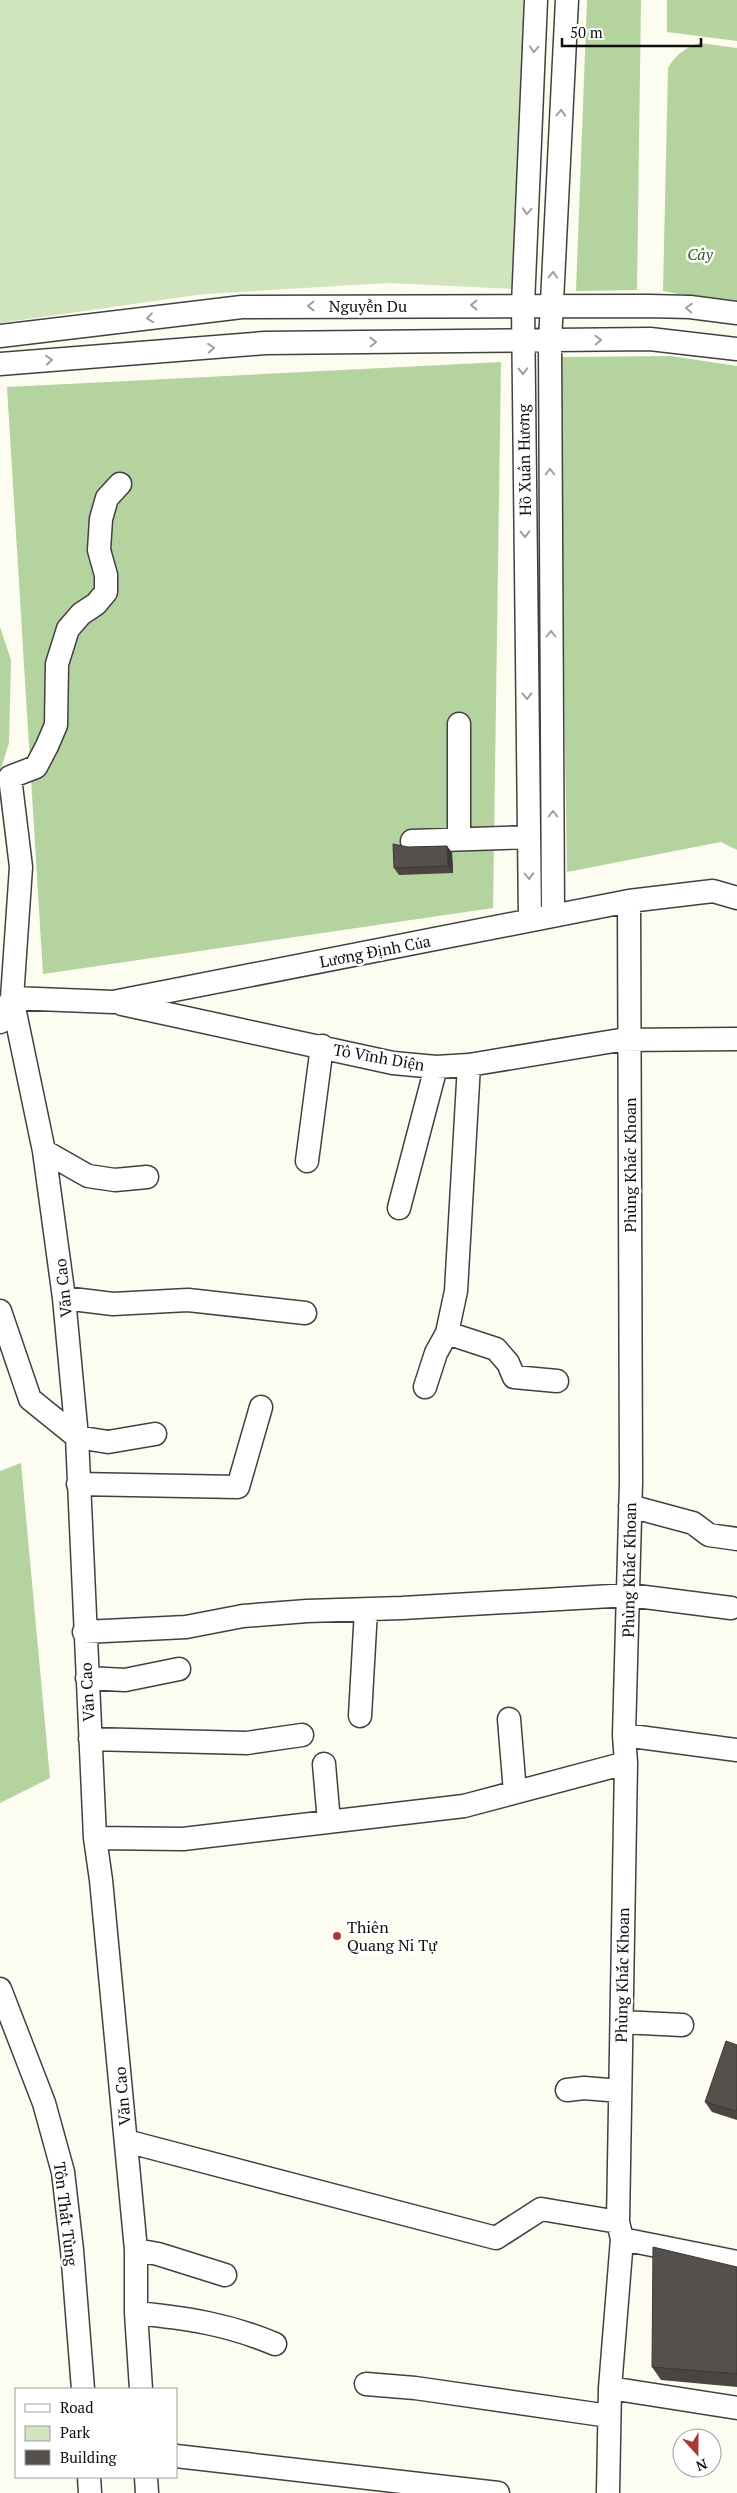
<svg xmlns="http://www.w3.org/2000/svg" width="737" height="2493" font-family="'PT Serif',serif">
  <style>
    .green { fill: #d0e4be }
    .forest { fill: #b4d39f }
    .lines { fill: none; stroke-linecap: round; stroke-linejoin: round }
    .minor-casing { stroke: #414141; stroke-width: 25 }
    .minor { stroke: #fff; stroke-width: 22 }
    .wall { fill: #4a4541 }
    .shaded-wall { fill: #3c3835 }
    .building { fill: #56504c; stroke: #3c3835 }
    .oneway { stroke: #9f9f9f }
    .poi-dot { fill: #ae3836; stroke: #fff; stroke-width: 2 }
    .labels { text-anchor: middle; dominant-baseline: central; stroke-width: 5; stroke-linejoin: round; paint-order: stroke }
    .park-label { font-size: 16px; font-style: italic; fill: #2e5f26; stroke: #fff }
    .street-label { font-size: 16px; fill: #0e0e0e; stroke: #fff }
    .poi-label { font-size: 16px; fill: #0e0e0e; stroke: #fff; text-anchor: start }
  </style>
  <rect width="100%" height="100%" fill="#fdfcf1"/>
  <!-- green -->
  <path class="green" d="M0 0H535L513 289 388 283 204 294 0 323Z"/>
  <!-- forest -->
  <path class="forest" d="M587 0H641L637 290 576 291Z
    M667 0H737V41L667 32Z
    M700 43 737 48V305L663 291 668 68C675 55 686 47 700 43Z
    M671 356 737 366V850L721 842 567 872 559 357Z
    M501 362 493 908 43 974 7 387Z
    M0 627 11 660 9 743 0 772Z
    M21 1463 50 1778 0 1803V1471Z"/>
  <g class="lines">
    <defs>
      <path id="minor" d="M0 336 242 307 649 306 690 307 737 313
        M0 364 265 343 650 339 737 349
        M459 839V724
        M412 841 529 837
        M553 915 550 342 567 0
        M530 920 523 305 536 0
        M12 998 44 1151 64 1298 77 1437 95 1838 101 1880 136 2250V2313L141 2389
        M12 998 113 1002 629 901 713 891 737 898
        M122 1004 393 1063 436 1067 469 1065 620 1040 737 1039
        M0 1022 12 998 21 867 10 777 36 767 47 746 56 725 57 664 68 629 81 614 96 604 106 592V575L99 550 101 519 107 498 120 484
        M469 1065 456 1291 447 1333 496 1349 508 1363 514 1377 557 1381
        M44 1151 88 1176 115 1180 147 1177
        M307 1161 322 1046
        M399 1208 436 1067
        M64 1298 113 1304 188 1300 305 1313
        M0 1311 30 1399 77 1437 108 1442 155 1434
        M425 1387 436 1353 447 1333
        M78 1484 238 1487 261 1407
        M630 1506 693 1523 709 1535 737 1539
        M84 1632 186 1627 243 1616 307 1611 402 1608 629 1595 731 1608
        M87 1678 125 1680 179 1669
        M360 1716 366 1610
        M509 1719 515 1792
        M624 1735 737 1750
        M90 1739 247 1743 302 1735
        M324 1764 329 1822
        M95 1838 183 1839 464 1806 626 1763
        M0 1989 44 2103 63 2172 72 2250 83 2389
        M622 2022 682 2025
        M567 2090 584 2088 620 2091
        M126 2141 496 2238 541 2209 618 2222
        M622 2239 737 2262
        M136 2250 158 2254 225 2275
        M136 2313C186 2318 228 2324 275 2344
        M366 2384 415 2388 609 2416
        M610 2388 737 2408
        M176 2456 498 2493
        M89 2477 90 2493
        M146 2477 147 2493
        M608 2493 610 2388 622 2239 618 2222 626 1763 624 1735 631 1482 629 901"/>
    </defs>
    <!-- minor casing -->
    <use href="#minor" class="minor-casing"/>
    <!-- minor -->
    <use href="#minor" class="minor"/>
  </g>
  <!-- wall -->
  <path class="wall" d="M447 846 452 853 453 873 399 875 394 868 408 847Z
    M737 2045V2120L712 2112 705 2102Z
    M737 2267V2387L661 2380 652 2367Z"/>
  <!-- shaded-wall -->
  <path class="shaded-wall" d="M447 846 452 853 453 873 448 866Z"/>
  <!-- building -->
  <path class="building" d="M393 844 408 847 447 846 448 866 394 868Z
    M726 2041 737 2045V2108L736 2111 705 2102Z
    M653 2247 737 2267V2374L652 2367Z"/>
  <!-- one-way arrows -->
  <defs><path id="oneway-chevron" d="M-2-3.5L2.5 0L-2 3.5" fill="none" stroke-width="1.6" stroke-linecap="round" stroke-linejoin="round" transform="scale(1.25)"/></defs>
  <g class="oneway">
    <use href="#oneway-chevron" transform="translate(534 49) rotate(93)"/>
    <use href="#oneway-chevron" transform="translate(561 113) rotate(-87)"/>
    <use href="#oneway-chevron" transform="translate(527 211) rotate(93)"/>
    <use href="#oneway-chevron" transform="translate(553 275) rotate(-87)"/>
    <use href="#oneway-chevron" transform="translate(474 305) rotate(180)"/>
    <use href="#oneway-chevron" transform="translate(311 306) rotate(180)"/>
    <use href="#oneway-chevron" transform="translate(689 308) rotate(-176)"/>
    <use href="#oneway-chevron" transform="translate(150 318) rotate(173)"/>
    <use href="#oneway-chevron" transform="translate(598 340) rotate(-2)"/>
    <use href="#oneway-chevron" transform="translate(373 342) rotate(-1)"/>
    <use href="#oneway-chevron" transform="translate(211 348) rotate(-5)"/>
    <use href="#oneway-chevron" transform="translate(49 360) rotate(-5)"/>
    <use href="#oneway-chevron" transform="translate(523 371) rotate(89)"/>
    <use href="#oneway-chevron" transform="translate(550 472) rotate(-90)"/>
    <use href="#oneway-chevron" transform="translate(525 534) rotate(89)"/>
    <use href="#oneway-chevron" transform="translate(551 634) rotate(-90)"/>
    <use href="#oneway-chevron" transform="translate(527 696) rotate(89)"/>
    <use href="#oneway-chevron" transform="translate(553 814) rotate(-90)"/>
    <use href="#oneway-chevron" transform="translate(529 876) rotate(89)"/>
  </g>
  <!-- markers -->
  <circle class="poi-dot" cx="337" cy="1936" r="5"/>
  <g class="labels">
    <!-- park labels -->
    <g class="park-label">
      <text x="700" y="254">Cây</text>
    </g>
    <!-- street labels -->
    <g class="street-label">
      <text x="368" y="306">Nguyễn Du</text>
      <text transform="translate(524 460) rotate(-91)">Hồ Xuân Hương</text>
      <text transform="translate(375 951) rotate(-11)">Lương Định Của</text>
      <text transform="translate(379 1057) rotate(10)">Tô Vĩnh Diện</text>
      <text transform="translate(630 1165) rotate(-90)">Phùng Khắc Khoan</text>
      <text transform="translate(63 1288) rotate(-96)">Văn Cao</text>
      <text transform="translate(629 1570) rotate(-89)">Phùng Khắc Khoan</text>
      <text transform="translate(87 1692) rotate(-93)">Văn Cao</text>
      <text transform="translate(622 1975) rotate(-89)">Phùng Khắc Khoan</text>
      <text transform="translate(122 2096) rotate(-95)">Văn Cao</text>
      <text transform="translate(66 2214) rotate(83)">Tôn Thất Tùng</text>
    </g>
    <!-- poi labels -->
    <g class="poi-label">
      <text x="347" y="1927">Thiên<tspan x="347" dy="18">Quang Ni Tự</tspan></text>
    </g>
  </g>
  <!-- legend -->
  <rect x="15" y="2388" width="162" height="90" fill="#ffffff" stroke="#9f9f9f"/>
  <rect x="25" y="2404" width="25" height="8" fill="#ffffff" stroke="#9f9f9f"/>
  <text x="60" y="2413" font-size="15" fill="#0e0e0e">Road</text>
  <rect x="25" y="2426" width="25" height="15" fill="#d0e4be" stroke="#9f9f9f"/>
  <text x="60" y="2438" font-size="15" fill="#0e0e0e">Park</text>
  <rect x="25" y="2450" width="25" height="15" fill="#56504c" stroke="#9f9f9f"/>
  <text x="60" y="2463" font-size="15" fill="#0e0e0e">Building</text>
  <!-- north arrow -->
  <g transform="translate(697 2453) rotate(159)"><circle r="24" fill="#ffffff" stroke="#9f9f9f"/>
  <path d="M0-4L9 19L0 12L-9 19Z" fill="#ae3836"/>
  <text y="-8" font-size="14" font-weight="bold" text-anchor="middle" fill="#0e0e0e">N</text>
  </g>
  <!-- scale -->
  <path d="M562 38v8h139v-8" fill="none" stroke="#0e0e0e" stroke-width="2.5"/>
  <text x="570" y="38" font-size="15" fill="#0e0e0e" stroke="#ffffff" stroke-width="4" paint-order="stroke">50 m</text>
</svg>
